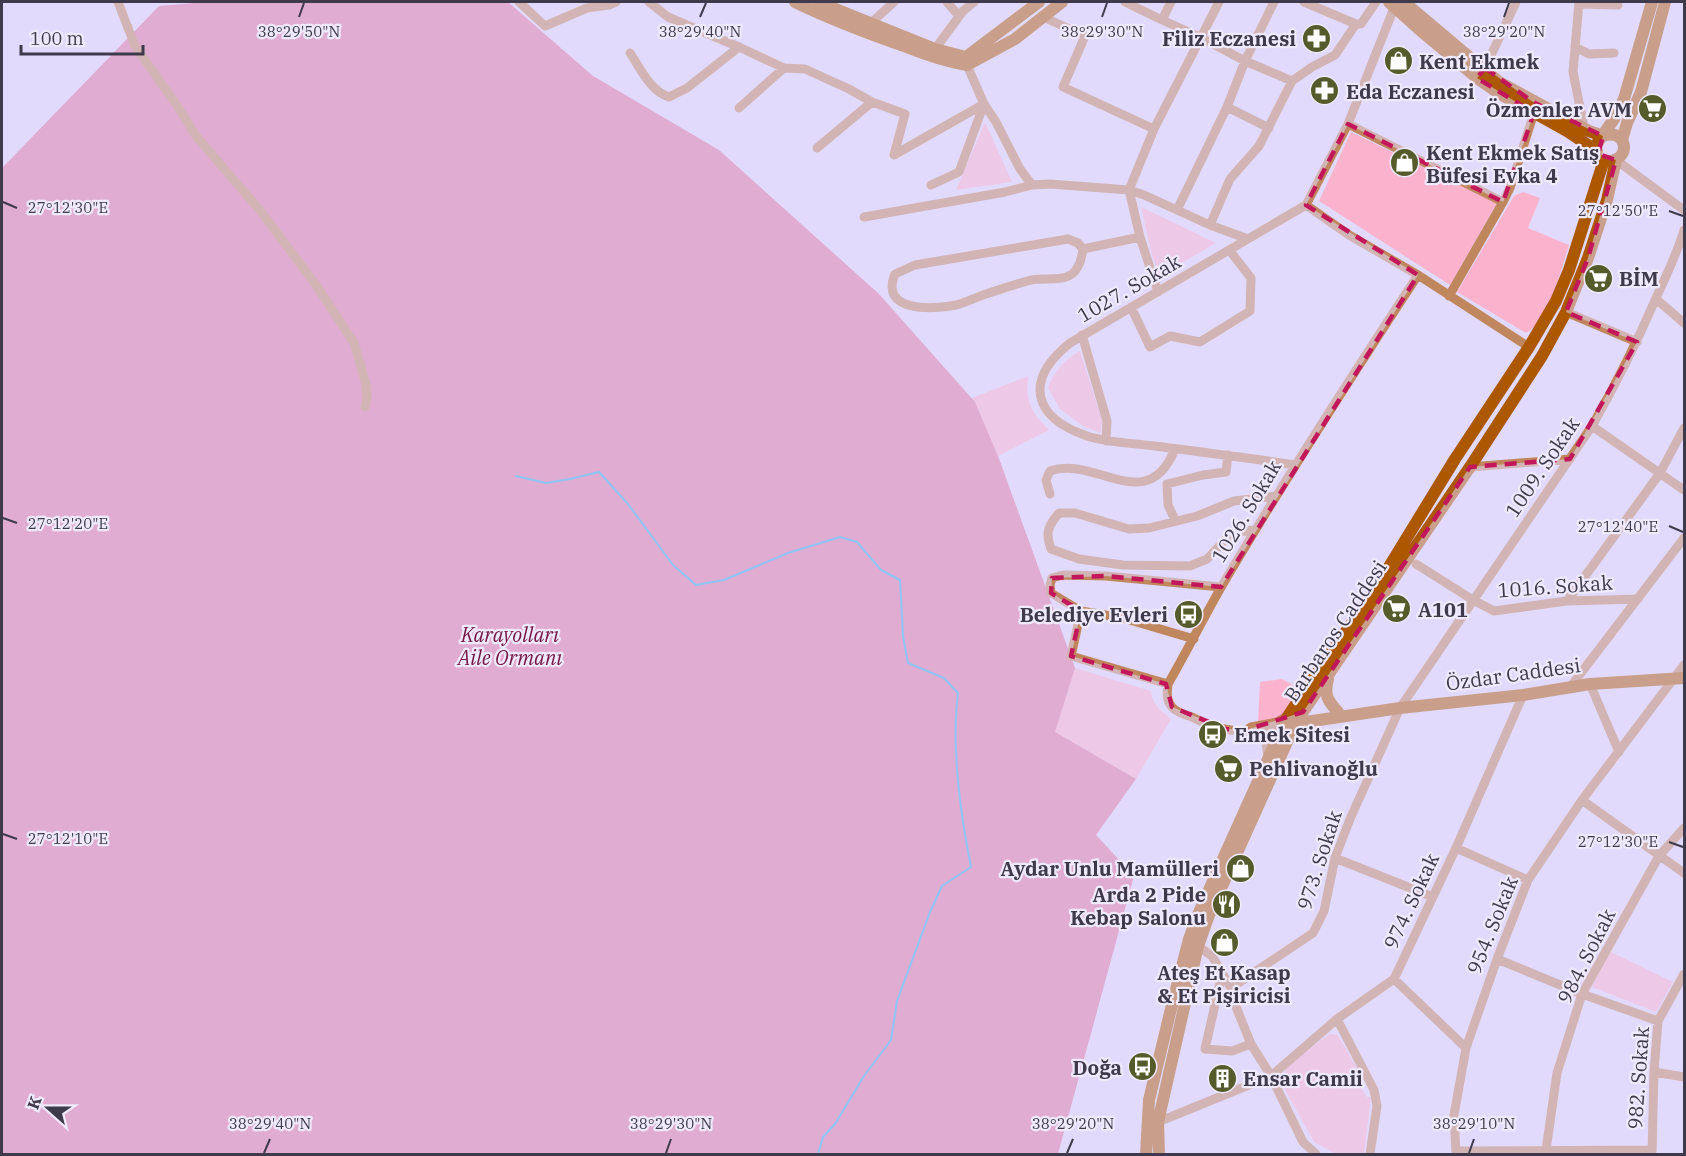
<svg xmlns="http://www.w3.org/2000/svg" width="1686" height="1156" font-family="'IBM Plex Serif',serif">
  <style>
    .green { fill: #fbb3cd }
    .forest { fill: #dd739e }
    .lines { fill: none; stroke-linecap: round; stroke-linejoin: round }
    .stream { stroke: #2dadec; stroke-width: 2 }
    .street { stroke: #c0865e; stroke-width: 9 }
    .secondary { stroke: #ab5800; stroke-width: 12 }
    .marked { fill: none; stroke: #c2185b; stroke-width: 4.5; stroke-dasharray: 12 8; stroke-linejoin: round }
    .ticks { fill: none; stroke: #3e3a4b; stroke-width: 2 }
    .labels { text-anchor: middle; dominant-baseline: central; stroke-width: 4.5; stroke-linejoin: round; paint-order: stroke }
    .poi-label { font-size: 20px; font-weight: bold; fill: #3e3a4b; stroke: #eeeafc; text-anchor: start }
    .street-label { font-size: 20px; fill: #3e3a4b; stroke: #eeeafc }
    .park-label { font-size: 20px; font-style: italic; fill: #741544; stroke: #eeeafc }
    .ticks-label { font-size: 15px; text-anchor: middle; fill: #3e3a4b; stroke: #eeeafc; stroke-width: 4.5; stroke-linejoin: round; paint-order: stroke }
  </style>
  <rect width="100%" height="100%" fill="#e2dafd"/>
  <!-- green -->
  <path class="green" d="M985 122 1012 182 956 190Z
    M1351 132 1497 203 1450 285 1319 201Z
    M1523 192 1540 198 1528 228 1569 245C1561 269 1549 321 1526 333L1457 292 1514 196Z
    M1141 207 1216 243 1160 276 1152 255Z
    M1080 351 1102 420 1101 433 1083 426 1060 409 1048 388C1054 371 1065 359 1080 351Z
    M1028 376C1026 404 1030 410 1049 430L998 456 972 398Z
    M1075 668 1151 691C1152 704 1161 711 1171 719L1136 779 1054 732Z
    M1282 679 1302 690 1283 719 1258 722 1260 682Z
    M1609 951 1673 982 1656 1012 1592 987Z
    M1330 1034 1338 1035 1357 1069 1352 1074 1367 1097H1371L1364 1154H1336L1314 1142 1284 1088 1283 1076 1288 1064Z"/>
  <!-- forest -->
  <path class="forest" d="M206 2H508L593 76 719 150 879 294 975 402 998 456 1075 668 1055 732 1136 779 1096 835 1134 876 1058 1154H2V168L159 6Z"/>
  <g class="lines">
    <!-- stream -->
    <path class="stream" d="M516 476 546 483 570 479 599 472 628 504 673 565 696 585 724 580 788 553 840 537 857 542 881 570 900 580 903 636 908 663 944 678 958 693C951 749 960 812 971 867L942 886 930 912 897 1001 891 1040 864 1076 835 1124 823 1137 818 1154"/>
    <!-- street -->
    <path class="street" d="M118 2 135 46 178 107 196 136 259 209 316 285 354 343 366 384 367 397 365 407
      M519 2 545 26 587 8 609 5 616 2
      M649 2 668 17 739 47 784 68 805 69 849 89 872 102 905 114 894 155
      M947 2 959 16
      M1125 2 1162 20 1200 37 1245 61 1292 81
      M1304 2 1356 24H1361L1376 2
      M1579 2 1573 72 1584 127
      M1579 4 1618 5
      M1043 17 1085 36 1063 87 1154 129
      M1162 20 1171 2
      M871 23 894 2
      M1575 47 1589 54 1614 53
      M935 49 963 11 974 2
      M630 53C641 69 650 91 669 97L687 88 739 47
      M966 60 967 65 984 104 996 122 1020 169 1032 185
      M1482 72 1485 68 1516 2
      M1227 107 1269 128
      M739 108 784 68
      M1348 124 1503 202 1510 188 1534 113
      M817 148 872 102
      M894 155 984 104
      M1616 160 1684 210
      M931 185 959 172 984 104
      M1306 205 1349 235 1418 275 1529 347
      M1177 210 1227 107 1245 61 1274 2
      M864 217 1005 192 1032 185 1050 184 1129 190 1144 195 1210 225 1248 239
      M1210 225 1230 179 1259 146 1292 81 1312 67 1335 55 1356 24
      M1068 239 1078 243 1083 249C1082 257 1080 268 1072 274 1061 282 1044 277 1031 280 1016 284 1001 289 986 294 976 297 966 303 956 305 932 310 879 312 895 274L915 265Z
      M1083 249 1140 237
      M1158 292 1140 237 1129 190 1154 129 1219 2
      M1449 296 1503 202
      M1656 299 1684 323
      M1131 307 1150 347 1170 336 1200 342 1250 311 1251 278 1230 251
      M1566 312 1637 342
      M1082 335 1107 421 1106 441
      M1592 426 1684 490
      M1295 465C1248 458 1201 452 1155 446 1132 443 1109 443 1087 436 1032 417 1024 380 1070 343L1306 205 1348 124 1394 8V2
      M1470 467 1570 459
      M1050 494 1046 480 1050 471C1096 455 1147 518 1175 449
      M1175 520 1168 505 1167 484 1203 475 1226 472 1228 455
      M1255 530 1236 532 1225 540 1207 559 1190 566 1123 565 1079 559 1051 549C1045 532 1048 526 1059 513H1075L1129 529 1149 528 1197 516 1234 501 1276 496
      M1416 564 1473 600 1494 611 1567 601 1638 599
      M1567 601 1660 473 1684 428
      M1081 611 1071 656 1168 684
      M1194 639 1123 618 1081 611 1051 593 1050 585 1052 578 1063 575 1106 576 1221 587
      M1590 684 1619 752
      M1571 686 1684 538
      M1282 728C1266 736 1226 731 1209 725 1203 723 1198 720 1192 717 1185 715 1176 712 1172 707 1166 701 1167 692 1168 684 1187 651 1204 617 1223 584 1285 479 1351 377 1418 275
      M1248 729 1251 727 1277 722 1288 716
      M1256 732 1266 742 1268 758
      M1582 800 1684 873
      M1456 848 1528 880
      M1335 858 1433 897
      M1195 944 1212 956 1231 988 1234 1002 1251 1044 1271 1076 1303 1142 1316 1154
      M1497 959 1582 994 1658 1021
      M1222 974 1205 1049 1232 1051 1251 1044
      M1394 979 1466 1048
      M1231 988 1313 933 1324 911 1335 858 1350 819 1400 708 1592 426C1616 384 1637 342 1656 298 1666 276 1677 254 1684 230
      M1337 1019 1374 1090 1377 1106 1370 1154
      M1654 1072 1684 1077
      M1158 1122 1271 1076 1337 1019 1394 979 1456 848 1523 695
      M1546 1150 1557 1073 1582 994 1659 856 1684 828
      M1456 1151 1651 1150
      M1456 1154 1454 1115 1466 1048 1497 959 1528 880 1582 800 1684 665
      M1652 1154 1654 1072 1658 1021 1684 974"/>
    <!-- secondary -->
    <path class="secondary" d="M795 2C830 19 867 33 904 46 924 54 946 62 967 65L1015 39 1062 2
      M818 2 935 49 966 57 1039 2
      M1389 2 1421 31 1477 78 1500 94 1567 131 1597 151
      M1404 2 1499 82 1589 131 1603 136
      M1603 136C1626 127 1633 159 1609 161
      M1622 140 1627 123 1641 92 1665 2
      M1598 142 1614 119 1624 99 1652 2
      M1328 679C1324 695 1327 700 1338 712
      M1292 724 1400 708 1523 695 1590 684 1684 678
      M1146 1154 1149 1100 1169 1017 1189 939 1200 910 1282 728 1288 716 1327 658 1370 598 1455 459 1529 347 1556 301 1569 270 1604 160
      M1159 1154 1158 1122 1198 946 1209 915 1296 722 1470 467 1542 356 1566 312 1588 258 1607 200 1616 160"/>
  </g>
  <!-- marked area -->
  <path d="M0 0H1686V1156H0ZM1485 68 1533 102 1603 136 1598 154 1616 160 1588 258 1566 312 1637 342 1570 459 1470 467 1303 712 1246 730 1226 729 1172 707 1166 684 1071 656 1081 611 1051 593 1052 578 1106 576 1221 587 1418 275 1306 205 1348 124 1503 202 1534 113 1477 78Z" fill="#e2dafd" fill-opacity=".55" fill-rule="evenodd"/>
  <path class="marked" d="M1485 68 1533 102 1603 136 1598 154 1616 160 1588 258 1566 312 1637 342 1570 459 1470 467 1303 712 1246 730 1226 729 1172 707 1166 684 1071 656 1081 611 1051 593 1052 578 1106 576 1221 587 1418 275 1306 205 1348 124 1503 202 1534 113 1477 78Z"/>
  <!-- ticks -->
  <path class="ticks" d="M299 17 304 3M700 17 706 3M1102 17 1107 3M1504 17 1509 3M3 202 17 208M1669 211 1683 216M3 518 17 523M1669 526 1683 532M3 834 17 839M1669 842 1683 847M264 1153 270 1139M666 1153 671 1139M1067 1153 1073 1139M1469 1153 1474 1139"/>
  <!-- icons -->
  <defs>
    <symbol id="pharmacy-disc" viewBox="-11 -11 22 22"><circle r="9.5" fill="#555b2a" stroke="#eeeafc"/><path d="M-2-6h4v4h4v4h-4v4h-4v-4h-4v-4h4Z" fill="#fff"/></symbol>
    <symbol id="shop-disc" viewBox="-11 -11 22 22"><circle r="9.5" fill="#555b2a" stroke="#eeeafc"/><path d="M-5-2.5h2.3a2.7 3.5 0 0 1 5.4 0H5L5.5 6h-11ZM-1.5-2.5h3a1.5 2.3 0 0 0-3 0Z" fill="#fff"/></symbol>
    <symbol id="supermarket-disc" viewBox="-11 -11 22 22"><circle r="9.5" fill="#555b2a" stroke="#eeeafc"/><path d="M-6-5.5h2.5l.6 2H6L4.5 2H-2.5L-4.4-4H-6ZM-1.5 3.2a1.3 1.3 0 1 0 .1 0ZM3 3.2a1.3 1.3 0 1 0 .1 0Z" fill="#fff"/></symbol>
    <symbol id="bus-disc" viewBox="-11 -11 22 22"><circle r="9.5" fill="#555b2a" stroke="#eeeafc"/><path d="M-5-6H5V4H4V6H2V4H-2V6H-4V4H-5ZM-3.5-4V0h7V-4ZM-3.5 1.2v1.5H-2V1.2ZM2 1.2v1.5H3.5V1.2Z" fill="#fff"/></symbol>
    <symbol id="restaurant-disc" viewBox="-11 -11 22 22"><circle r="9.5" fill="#555b2a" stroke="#eeeafc"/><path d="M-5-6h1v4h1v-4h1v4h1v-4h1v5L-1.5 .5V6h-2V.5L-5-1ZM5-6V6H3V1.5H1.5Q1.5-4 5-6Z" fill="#fff"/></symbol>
    <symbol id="building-disc" viewBox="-11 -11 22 22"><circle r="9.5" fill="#555b2a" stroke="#eeeafc"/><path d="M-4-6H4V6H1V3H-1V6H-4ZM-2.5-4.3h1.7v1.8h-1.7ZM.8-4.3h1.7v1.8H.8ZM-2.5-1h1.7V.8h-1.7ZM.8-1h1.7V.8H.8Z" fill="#fff"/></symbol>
  </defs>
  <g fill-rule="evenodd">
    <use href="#pharmacy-disc" x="1300" y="22" width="33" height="33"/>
    <use href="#shop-disc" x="1382" y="44" width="33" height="33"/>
    <use href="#pharmacy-disc" x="1308" y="74" width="33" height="33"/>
    <use href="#supermarket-disc" x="1636" y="92" width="33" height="33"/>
    <use href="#shop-disc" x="1388" y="146" width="33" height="33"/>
    <use href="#supermarket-disc" x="1582" y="262" width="33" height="33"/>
    <use href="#supermarket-disc" x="1380" y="592" width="33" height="33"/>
    <use href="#bus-disc" x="1172" y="598" width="33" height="33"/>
    <use href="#bus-disc" x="1196" y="718" width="33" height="33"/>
    <use href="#supermarket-disc" x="1212" y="752" width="33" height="33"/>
    <use href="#shop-disc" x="1224" y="852" width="33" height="33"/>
    <use href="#restaurant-disc" x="1210" y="888" width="33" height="33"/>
    <use href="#shop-disc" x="1208" y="926" width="33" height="33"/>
    <use href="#bus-disc" x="1126" y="1050" width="33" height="33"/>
    <use href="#building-disc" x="1206" y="1062" width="33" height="33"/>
  </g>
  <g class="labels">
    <!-- poi labels -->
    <g class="poi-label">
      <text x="1296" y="38" text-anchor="end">Filiz Eczanesi</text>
      <text x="1419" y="61">Kent Ekmek</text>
      <text x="1346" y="91">Eda Eczanesi</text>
      <text x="1632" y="109" text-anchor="end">Özmenler AVM</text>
      <text x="1426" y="152">Kent Ekmek Satış<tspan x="1426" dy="23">Büfesi Evka 4</tspan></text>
      <text x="1619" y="278">BİM</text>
      <text x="1418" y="609">A101</text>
      <text x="1168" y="614" text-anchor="end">Belediye Evleri</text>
      <text x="1234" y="734">Emek Sitesi</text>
      <text x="1249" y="768">Pehlivanoğlu</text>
      <text x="1219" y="868" text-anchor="end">Aydar Unlu Mamülleri</text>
      <text x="1206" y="894" text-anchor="end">Arda 2 Pide<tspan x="1206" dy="23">Kebap Salonu</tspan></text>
      <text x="1224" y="972" text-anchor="middle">Ateş Et Kasap<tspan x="1224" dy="23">&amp; Et Pişiricisi</tspan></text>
      <text x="1122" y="1067" text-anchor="end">Doğa</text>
      <text x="1243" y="1078">Ensar Camii</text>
    </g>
    <!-- street labels -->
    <g class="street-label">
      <text transform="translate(1129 288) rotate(-30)">1027. Sokak</text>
      <text transform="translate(1542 467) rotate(-56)">1009. Sokak</text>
      <text transform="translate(1246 511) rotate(-59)">1026. Sokak</text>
      <text transform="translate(1555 586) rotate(-4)">1016. Sokak</text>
      <text transform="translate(1335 631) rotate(-56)">Barbaros Caddesi</text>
      <text transform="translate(1513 674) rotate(-8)">Özdar Caddesi</text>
      <text transform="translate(1319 860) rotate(-72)">973. Sokak</text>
      <text transform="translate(1411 901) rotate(-65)">974. Sokak</text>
      <text transform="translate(1492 925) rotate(-68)">954. Sokak</text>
      <text transform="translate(1586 956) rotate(-63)">984. Sokak</text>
      <text transform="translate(1638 1078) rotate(-86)">982. Sokak</text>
    </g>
    <!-- park labels -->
    <g class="park-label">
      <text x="510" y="634">Karayolları<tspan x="510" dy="23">Aile Ormanı</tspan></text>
    </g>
  </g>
  <g class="ticks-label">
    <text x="700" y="37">38°29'40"N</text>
    <text x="1102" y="37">38°29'30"N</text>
    <text x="1504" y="37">38°29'20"N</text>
    <text x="299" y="37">38°29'50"N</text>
    <text x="68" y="213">27°12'30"E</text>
    <text x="1618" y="216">27°12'50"E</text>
    <text x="68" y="529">27°12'20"E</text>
    <text x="1618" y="532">27°12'40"E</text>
    <text x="68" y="844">27°12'10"E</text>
    <text x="1618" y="847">27°12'30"E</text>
    <text x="270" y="1129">38°29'40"N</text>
    <text x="671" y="1129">38°29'30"N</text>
    <text x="1073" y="1129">38°29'20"N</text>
    <text x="1474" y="1129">38°29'10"N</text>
  </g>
  <!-- border -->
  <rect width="1686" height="1156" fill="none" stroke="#3e3a4b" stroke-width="6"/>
  <!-- north arrow -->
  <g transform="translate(48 1108) rotate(291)" stroke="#eeeafc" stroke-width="4.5" paint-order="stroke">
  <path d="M0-4.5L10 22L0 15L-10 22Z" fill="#3e3a4b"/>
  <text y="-9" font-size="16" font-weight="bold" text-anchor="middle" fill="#3e3a4b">K</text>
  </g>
  <!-- scale -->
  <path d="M21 45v9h122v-9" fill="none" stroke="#3e3a4b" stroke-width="3"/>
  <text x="30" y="45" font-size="18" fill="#3e3a4b" stroke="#eeeafc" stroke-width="4.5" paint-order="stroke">100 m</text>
</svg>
